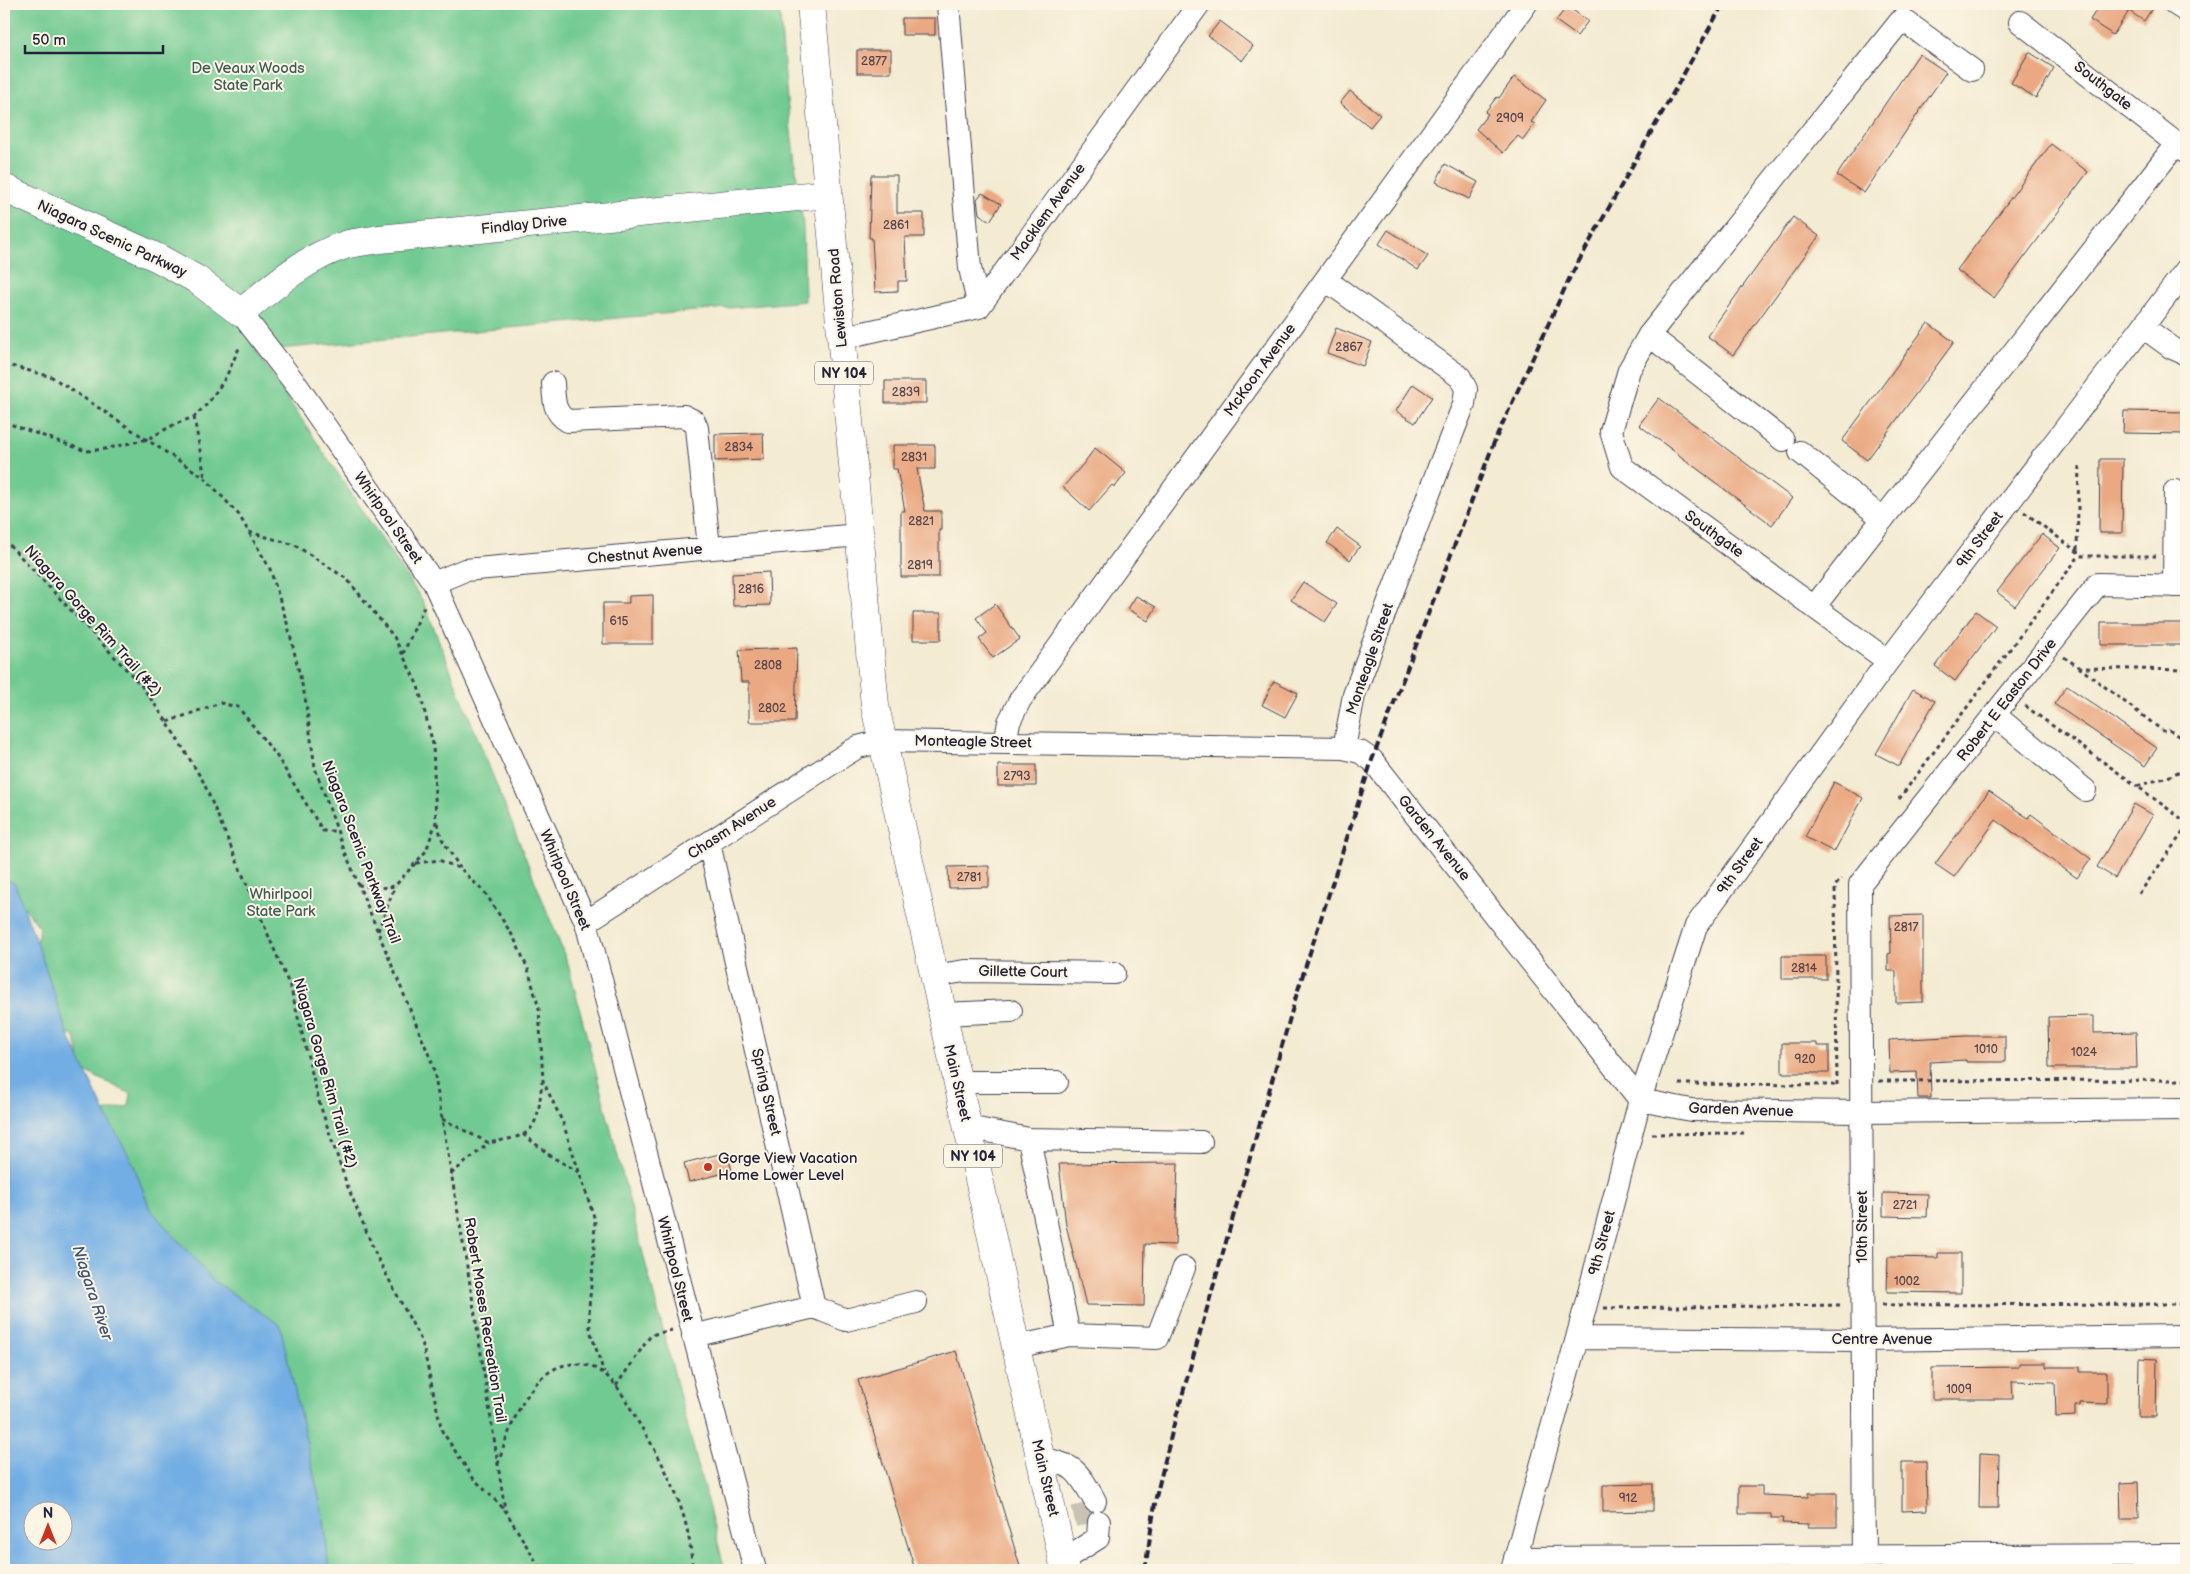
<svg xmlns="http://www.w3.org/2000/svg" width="2190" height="1574" font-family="'Balsamiq Sans',sans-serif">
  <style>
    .green { fill: #71ca91; stroke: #4a7666 }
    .water { fill: #72aee4; stroke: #4a6890; fill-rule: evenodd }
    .building { fill: #eaa982 }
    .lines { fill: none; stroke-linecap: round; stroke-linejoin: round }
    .minor-tunnel { stroke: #c9c3b4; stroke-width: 22; stroke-dasharray: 22 11; stroke-linecap: butt }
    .minor-casing { stroke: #414052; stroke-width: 24 }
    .major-casing { stroke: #414052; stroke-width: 29 }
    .path { stroke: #414052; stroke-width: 3; stroke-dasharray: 4 4; stroke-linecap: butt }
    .minor { stroke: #fff; stroke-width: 22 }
    .major { stroke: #fff; stroke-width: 28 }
    .rail { stroke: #22223b; stroke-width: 4; stroke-dasharray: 8 4; stroke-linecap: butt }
    .poi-dot { fill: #c8321e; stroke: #fcf5e5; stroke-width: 2 }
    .labels { text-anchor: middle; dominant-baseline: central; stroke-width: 4; stroke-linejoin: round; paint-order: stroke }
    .number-label { font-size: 12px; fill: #54444d }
    .shield { fill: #fcf5e5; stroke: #63616e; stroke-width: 1 }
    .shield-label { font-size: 14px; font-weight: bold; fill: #22223b }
    .park-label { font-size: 15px; fill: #3e5d59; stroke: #fcf5e5 }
    .street-label { font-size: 15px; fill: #22223b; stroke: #fcf5e5 }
    .poi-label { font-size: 15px; fill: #22223b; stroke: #fcf5e5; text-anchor: start }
    .water-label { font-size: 16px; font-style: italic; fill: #3e5376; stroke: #fcf5e5 }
  </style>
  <rect width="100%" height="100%" fill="#fcf5e5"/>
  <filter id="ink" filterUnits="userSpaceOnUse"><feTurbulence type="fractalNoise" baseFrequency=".02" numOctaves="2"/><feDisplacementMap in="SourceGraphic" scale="10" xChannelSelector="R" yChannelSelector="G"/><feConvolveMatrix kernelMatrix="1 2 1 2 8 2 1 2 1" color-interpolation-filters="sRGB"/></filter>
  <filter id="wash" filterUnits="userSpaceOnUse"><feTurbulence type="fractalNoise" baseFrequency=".0096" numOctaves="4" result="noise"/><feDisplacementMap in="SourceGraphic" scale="20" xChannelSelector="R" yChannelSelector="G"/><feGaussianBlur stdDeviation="1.12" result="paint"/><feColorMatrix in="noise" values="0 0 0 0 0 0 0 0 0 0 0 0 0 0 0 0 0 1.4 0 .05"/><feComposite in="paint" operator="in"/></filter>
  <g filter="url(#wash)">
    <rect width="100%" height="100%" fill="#f3ebd2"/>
    <!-- green -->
    <path class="green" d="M4 4H779L787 100 803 225 805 301 256 351 423 601 568 964 725 1570H328L171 1307 150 1208 98 1154 99 1113 129 1106 131 1094 82 1070 75 1037 45 1024 32 963 40 928 4 879Z"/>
    <!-- water -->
    <path class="water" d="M4 878 15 884 40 951 66 1030 108 1119 133 1163 150 1209 215 1282 280 1325 324 1519 329 1570H4ZM32 1512H62V1542H32Z"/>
    <g id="blocks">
      <!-- building -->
      <path class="building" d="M2100 4H2155L2144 21 2129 11 2113 35 2090 20Z
        M1567 6 1588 21 1577 36 1556 21Z
        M902 18H935V35H902Z
        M1220 21 1253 46 1242 61 1208 36Z
        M857 50H891V73H857Z
        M2029 52 2054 68 2036 98 2011 83Z
        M1919 54 1946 72 1864 193 1837 175Z
        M1514 77 1546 100 1531 122 1535 124 1523 140 1518 136 1503 153 1476 129 1488 114 1485 112 1497 97 1499 98Z
        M1350 91 1380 115 1370 127 1340 103Z
        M2051 144 2088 172 1994 298 1957 270Z
        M1445 164 1478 182 1469 199 1436 182Z
        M871 175H897V213H924V237H905L907 281H898V291L875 292 872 238H869Z
        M982 193 1001 204 990 221 979 214 977 199Z
        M1793 217 1819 236 1733 355 1707 336Z
        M1388 230 1428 256 1418 270 1379 244Z
        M1928 323 1954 342 1867 460 1842 441Z
        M1336 328 1372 342 1363 366 1327 353Z
        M885 381H926V403H885Z
        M1413 384 1432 397 1415 423 1396 411Z
        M1659 398 1792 498 1772 525 1639 425Z
        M2124 411 2186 412V434L2123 433Z
        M763 433 764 459 715 461V434Z
        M893 445H935V469H917L925 511H941V530H939V577H901V511H905L897 469H893Z
        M1095 448 1126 473 1115 487 1112 485 1089 511 1063 487 1084 463Z
        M2100 459H2123L2122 533H2099Z
        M1337 529 1360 546 1350 560 1327 543Z
        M2042 534 2060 548 2015 606 1997 592Z
        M769 572 770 605 733 606 732 574Z
        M1303 582 1337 604 1325 622 1291 600Z
        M653 595V644H603V603H629V596Z
        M1136 596 1156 607 1148 621 1128 609Z
        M995 604 1020 639 993 658 979 639 987 633 976 618Z
        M1976 611 1996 626 1955 681 1935 666Z
        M913 613H941V640H913Z
        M2101 623H2186V645H2101Z
        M797 648 795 722H749V682H741L739 650Z
        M1274 681 1298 693 1285 717 1262 705Z
        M2067 686 2157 748 2145 766 2054 704Z
        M1913 689 1935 701 1899 766 1876 754Z
        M998 765H1036V786H998Z
        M1834 782 1863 798 1834 852 1805 837Z
        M1989 791 2028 818 2031 814 2091 859 2077 878 1996 820 1954 877 1935 864Z
        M2134 804 2153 815 2115 878 2097 867Z
        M989 866V887L949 888 948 867Z
        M1923 915V1002L1896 1003V971H1888V954L1891 953 1890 916Z
        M1782 956H1826V979H1782Z
        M2094 1016V1033L2136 1032 2137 1068H2049L2048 1017Z
        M1966 1036H2005V1062H1966V1060L1930 1062 1931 1098H1918L1917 1072 1890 1073 1889 1040Z
        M1782 1043H1817V1046H1829V1073H1782Z
        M727 1152 732 1171 689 1182 684 1163Z
        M1178 1163 1175 1245 1145 1244 1144 1306 1086 1305 1066 1225 1059 1164Z
        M1883 1193 1928 1194 1927 1217 1883 1216Z
        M1938 1253H1961V1293L1887 1292 1888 1257 1938 1258Z
        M956 1351 1021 1570H915L858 1380Z
        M2139 1358 2157 1359 2156 1417H2138Z
        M2019 1363H2046V1367H2080V1372H2107V1404L2080 1403V1406H2075V1416L2056 1417 2055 1382 2012 1381 2013 1399H1932V1368L2019 1367Z
        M1980 1454 1999 1455 1998 1508H1979Z
        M1902 1462H1926L1927 1510 1902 1511Z
        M2138 1482 2139 1519H2121L2120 1483Z
        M1653 1484V1511L1603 1512V1485Z
        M1739 1486H1762V1495L1808 1497V1493H1837V1527H1808V1524L1782 1523 1783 1518H1771V1514H1739Z"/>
    </g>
  </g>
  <g filter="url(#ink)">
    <use href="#blocks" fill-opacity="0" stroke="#414052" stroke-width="1"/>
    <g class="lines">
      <!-- minor-tunnel -->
      <path class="minor-tunnel" d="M1082 1504 1087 1524"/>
      <defs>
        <path id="minor" d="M948 4 970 268 979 307
          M2175 4 2186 11
          M2020 22 2186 151
          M1326 280 1460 377 1466 389 1464 404 1439 467 1354 695 1344 748
          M241 313 298 387 434 583 586 922 755 1570
          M2143 327 2172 348 2186 354
          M1649 335 1783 440
          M841 338 979 307 1199 4
          M553 383C554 399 553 413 568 421L684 416 694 421 697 428 709 548
          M1800 452 1883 519
          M434 583 465 570 859 535
          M2174 586 2175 491
          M1814 607 2177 143
          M1888 661 1622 467 1611 431 1629 370 1649 335 1902 19 1972 70
          M1995 715 2085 790
          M1005 743 1009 722 1020 700 1526 4
          M586 922 848 753 858 747 882 741 1344 748 1360 752 1372 760 1640 1100 1691 1110 1861 1112 2186 1109
          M933 976 965 971 1114 973
          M942 1014 1011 1011
          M957 1082H1057
          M967 1127 1029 1139 1069 1335 1016 1347
          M1029 1139 1201 1142
          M814 1307 846 1320 916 1302
          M1069 1335 1157 1338 1184 1268
          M693 1336 814 1307 709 843
          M1577 1338 1862 1340 2186 1336
          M1040 1458C1075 1464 1078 1471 1095 1501
          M1515 1558 2186 1555
          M1063 1560 1098 1538 1099 1522
          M1512 1570 1577 1338 1640 1100 1696 926 1888 661 2186 270
          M1864 1570 1860 884 2098 584 2186 586"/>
        <path id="major" d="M811 4 875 706 1065 1570
          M4 188 158 258 196 279 241 313C273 286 305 258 345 245 356 242 369 241 380 239L828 194"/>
      </defs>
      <!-- minor casing -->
      <use href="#minor" class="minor-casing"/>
      <!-- major casing -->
      <use href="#major" class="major-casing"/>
      <!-- path -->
      <path class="path" d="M4 364 52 377 205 478 239 515 270 569 288 626 305 697 315 768 343 847 433 1065 473 1302 505 1510 541 1570
        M194 417 205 478
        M4 422 86 451 105 449 148 439 175 424 194 417 209 402 226 377 240 346
        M2024 512 2083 556
        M249 532 295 545 347 579 394 637 418 686 433 744 436 822 426 851 395 886 379 888 359 885
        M4 539 141 685 167 722 203 781 291 989 320 1105 347 1185 377 1257 422 1342 442 1431 473 1478 505 1510
        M2077 550 2079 464
        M403 654 424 607
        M2064 657 2080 668
        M2186 670 2080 668 2163 731 2169 730 2186 741
        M2025 706 2137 786
        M167 722 220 703 238 707 276 755 323 831H338
        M2186 768 2168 777 2137 786 2186 822
        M1899 799 2079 556H2156
        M437 823 442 839 460 868
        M416 863 439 860 461 869 486 894 514 938 528 969 539 1009 543 1081 563 1123 595 1220 593 1266 589 1307 590 1330 604 1373
        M2139 894 2186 828
        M378 931 395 886
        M1879 1081 2186 1080
        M1679 1084 1838 1085
        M1837 1085 1835 886 1841 879
        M442 1119 489 1143C500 1140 514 1139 524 1134 540 1126 540 1097 542 1082
        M523 1134 552 1157 579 1172
        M1652 1134 1745 1133
        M451 1174 489 1143
        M1882 1305 2186 1304
        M1604 1308 1843 1305
        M616 1386 651 1335 672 1330
        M498 1464C509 1429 531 1361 578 1364 587 1365 595 1367 603 1373 619 1384 630 1408 640 1425 667 1468 692 1519 692 1570"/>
      <!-- minor -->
      <use href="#minor" class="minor"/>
      <!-- major -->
      <use href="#major" class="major"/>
      <!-- rail -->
      <path class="rail" d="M1145 1570 1156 1497 1174 1424 1297 993 1372 760 1495 440 1570 277 1723 4"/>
    </g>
  </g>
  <!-- markers -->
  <circle class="poi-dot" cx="708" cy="1167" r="5"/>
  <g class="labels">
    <!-- number labels -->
    <g class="number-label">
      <text x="874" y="61">2877</text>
      <text x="1510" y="118">2909</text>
      <text x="896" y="225">2861</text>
      <text x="1349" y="347">2867</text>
      <text x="906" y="392">2839</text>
      <text x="739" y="447">2834</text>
      <text x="914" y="457">2831</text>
      <text x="921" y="521">2821</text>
      <text x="920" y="565">2819</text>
      <text x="751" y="589">2816</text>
      <text x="619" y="621">615</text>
      <text x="768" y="665">2808</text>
      <text x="772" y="708">2802</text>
      <text x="1017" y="776">2793</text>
      <text x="969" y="877">2781</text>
      <text x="1906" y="927">2817</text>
      <text x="1804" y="968">2814</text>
      <text x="1986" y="1049">1010</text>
      <text x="2084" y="1052">1024</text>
      <text x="1805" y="1059">920</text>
      <text x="1905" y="1205">2721</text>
      <text x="1907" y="1281">1002</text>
      <text x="1959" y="1389">1009</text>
      <text x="1628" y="1498">912</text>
    </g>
    <!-- shield labels -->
    <g class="shield">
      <rect x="815" y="361.5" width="58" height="23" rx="4"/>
      <rect x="944" y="1144.5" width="58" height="23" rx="4"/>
    </g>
    <g class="shield-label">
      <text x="844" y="373">NY 104</text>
      <text x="973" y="1156">NY 104</text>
    </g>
    <!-- park labels -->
    <g class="park-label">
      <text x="248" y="68">De Veaux Woods<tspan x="248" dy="17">State Park</tspan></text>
      <text x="281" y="894">Whirlpool<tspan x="281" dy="17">State Park</tspan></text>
    </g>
    <!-- street labels -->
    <g class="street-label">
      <text transform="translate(2103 86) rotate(38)">Southgate</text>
      <text transform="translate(1048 212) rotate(-54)">Macklem Avenue</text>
      <text transform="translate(524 225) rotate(-6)">Findlay Drive</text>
      <text transform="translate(112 239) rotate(25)">Niagara Scenic Parkway</text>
      <text transform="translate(838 298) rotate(-95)">Lewiston Road</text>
      <text transform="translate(1260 370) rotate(-54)">McKoon Avenue</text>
      <text transform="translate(388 518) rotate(55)">Whirlpool Street</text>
      <text transform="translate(1714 534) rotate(36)">Southgate</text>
      <text transform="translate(1980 540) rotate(-53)">9th Street</text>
      <text transform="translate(645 554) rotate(-5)">Chestnut Avenue</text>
      <text transform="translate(93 621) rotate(48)">Niagara Gorge Rim Trail (#2)</text>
      <text transform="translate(1370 659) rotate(-71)">Monteagle Street</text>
      <text transform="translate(2007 700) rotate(-52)">Robert E Easton Drive</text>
      <text transform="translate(973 742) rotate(1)">Monteagle Street</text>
      <text transform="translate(732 828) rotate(-33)">Chasm Avenue</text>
      <text transform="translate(1434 838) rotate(51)">Garden Avenue</text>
      <text transform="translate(361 852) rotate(69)">Niagara Scenic Parkway Trail</text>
      <text transform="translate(1740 866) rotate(-54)">9th Street</text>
      <text transform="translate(565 880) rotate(67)">Whirlpool Street</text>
      <text transform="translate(1023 972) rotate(1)">Gillette Court</text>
      <text transform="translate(325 1073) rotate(74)">Niagara Gorge Rim Trail (#2)</text>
      <text transform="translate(957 1083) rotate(77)">Main Street</text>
      <text transform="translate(766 1092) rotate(77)">Spring Street</text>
      <text transform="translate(1741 1110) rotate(2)">Garden Avenue</text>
      <text transform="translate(1862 1227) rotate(-90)">10th Street</text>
      <text transform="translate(1602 1243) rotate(-75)">9th Street</text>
      <text transform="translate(675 1269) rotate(76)">Whirlpool Street</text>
      <text transform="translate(485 1320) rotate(81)">Robert Moses Recreation Trail</text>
      <text x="1882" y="1339">Centre Avenue</text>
      <text transform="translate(1045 1478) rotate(77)">Main Street</text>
    </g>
    <!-- poi labels -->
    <g class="poi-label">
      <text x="718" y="1158">Gorge View Vacation<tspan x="718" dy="17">Home Lower Level</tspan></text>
    </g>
    <!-- water labels -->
    <g class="water-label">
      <text transform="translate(92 1293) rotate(72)">Niagara River</text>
    </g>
  </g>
  <!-- margin -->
  <rect width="2190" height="1574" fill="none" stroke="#fcf5e5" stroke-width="20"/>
  <!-- north arrow -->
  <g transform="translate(48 1526)"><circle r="24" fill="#fcf5e5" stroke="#a5a1a1"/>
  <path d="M0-4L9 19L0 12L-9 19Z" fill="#c8321e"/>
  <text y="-8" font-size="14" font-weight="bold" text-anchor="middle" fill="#22223b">N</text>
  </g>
  <!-- scale -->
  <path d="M25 45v8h138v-8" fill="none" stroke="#22223b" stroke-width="2.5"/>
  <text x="32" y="45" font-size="15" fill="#22223b" stroke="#fcf5e5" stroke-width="4" paint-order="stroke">50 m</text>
</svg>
